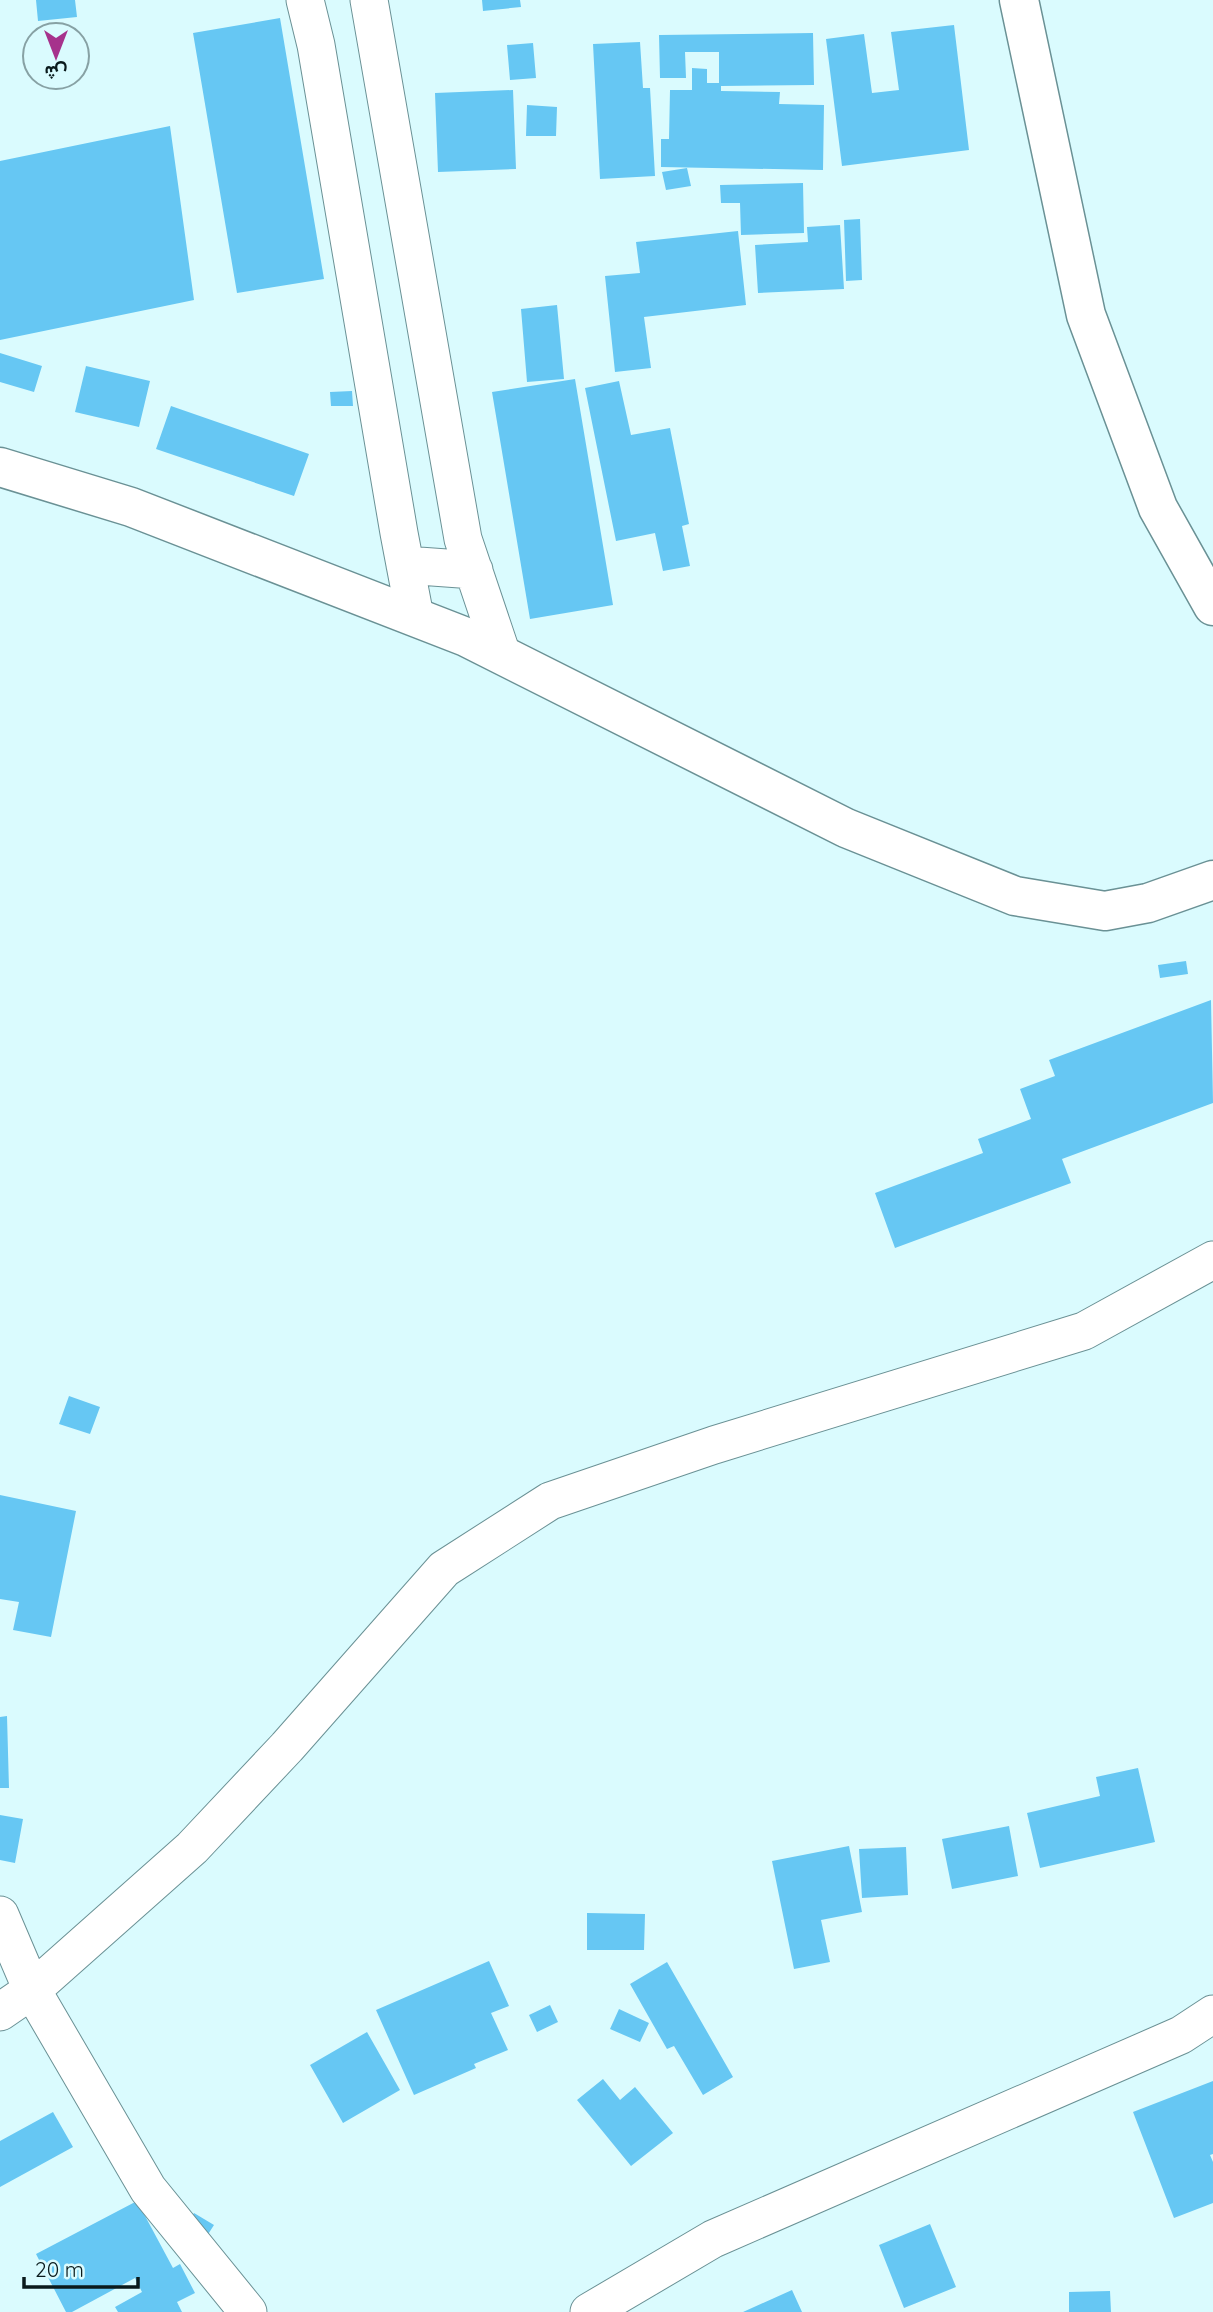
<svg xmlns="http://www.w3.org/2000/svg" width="1213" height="2312" font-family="Quicksand,Vazirmatn,sans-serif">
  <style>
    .building { fill: #66c7f3 }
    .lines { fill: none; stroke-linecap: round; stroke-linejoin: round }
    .minor-casing { stroke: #6a9195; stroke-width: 39 }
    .major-casing { stroke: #6a9195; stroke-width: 41 }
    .minor { stroke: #fff; stroke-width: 37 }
    .major { stroke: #fff; stroke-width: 38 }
  </style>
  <rect width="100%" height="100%" fill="#dafbfe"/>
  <!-- building -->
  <path class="building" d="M36 0H75L77 17 38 21Z
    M482 0H520L521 7 483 11Z
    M280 18 324 279 237 293 193 33Z
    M954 25 969 150 842 166 826 39 864 34 872 93 899 90 891 32Z
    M813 33 814 85 721 86V91L780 92 779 104 824 105 823 170 661 167V139H669L670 90H692V68L707 69V83H719V52H685L686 78H660L659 35Z
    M640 42 643 88H650L655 176 600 179 593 44Z
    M533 43 536 78 510 80 507 45Z
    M513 90 516 169 438 172 435 93Z
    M527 105 557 107 556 136H526Z
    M170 126 194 300 0 340V161Z
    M687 168 691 186 666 190 662 172Z
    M803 183 804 233 741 235 740 203H721L720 185Z
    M860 219 862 280 846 281 844 220Z
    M840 225 844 289 758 293 755 245 808 242 807 227Z
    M738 231 746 305 644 317 651 368 615 372 605 276 640 273 636 242Z
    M557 305 564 379 527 382 521 309Z
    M0 353 42 366 34 392 0 382Z
    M86 366 150 381 139 427 75 412Z
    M575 379 613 605 530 619 492 392Z
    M619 381 631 435 670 428 689 524 682 526 690 566 663 571 655 533 616 541 585 388Z
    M352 391 353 406H331L330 392Z
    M171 406 309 454 294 496 156 449Z
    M1186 961 1188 974 1160 978 1158 965Z
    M1211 1000 1213 1103 1062 1159 1071 1183 895 1248 875 1193 983 1153 978 1139 1031 1119 1020 1089 1055 1076 1049 1060Z
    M69 1396 100 1407 90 1434 59 1424Z
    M0 1495 76 1511 51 1637 13 1630 19 1602 0 1599Z
    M7 1716 9 1788H0V1717Z
    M1138 1768 1155 1842 1040 1868 1027 1813 1100 1796 1096 1777Z
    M0 1815 23 1819 15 1863 0 1860Z
    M1009 1826 1018 1876 952 1889 942 1839Z
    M849 1846 862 1912 821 1920 830 1962 794 1969 772 1861Z
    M906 1847 908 1895 862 1898 859 1849Z
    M587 1913 645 1914 644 1950H587Z
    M489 1961 509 2006 491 2013 508 2050 474 2064 476 2068 414 2095 376 2010Z
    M667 1962 733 2077 703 2095 674 2046 667 2049 630 1984Z
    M550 2005 558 2022 537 2032 529 2015Z
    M619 2009 649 2023 640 2042 610 2029Z
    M367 2032 400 2090 343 2123 310 2065Z
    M603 2079 620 2100 635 2087 673 2133 631 2166 577 2100Z
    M1213 2081V2154L1210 2155 1213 2162V2203L1174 2218 1133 2112Z
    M53 2112 73 2147 0 2187V2141Z
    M137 2201 173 2268 180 2264 195 2293 177 2302 182 2312H118L115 2307 142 2292 135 2278 72 2312H66L36 2254Z
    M194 2213 214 2225 205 2239 185 2227Z
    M930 2224 956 2287 904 2308 879 2245Z
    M792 2290 802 2312H743Z
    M1110 2291 1111 2312H1069V2292Z"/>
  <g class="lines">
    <defs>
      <path id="minor" d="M305 0 316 45 399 533 415 617
        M369 0 463 539 502 655
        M405 565 474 570
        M0 1915 32 1990 148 2189 248 2312
        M0 2012 32 1990 192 1848 287 1747 444 1569 550 1501 714 1445 1084 1331 1213 1260
        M589 2312 713 2239 1181 2035 1213 2014"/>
      <path id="major" d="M1019 0 1086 315 1158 508 1213 606
        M0 467 131 507 466 637 846 828 1015 896 1105 911 1148 903 1213 880"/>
    </defs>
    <!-- minor casing -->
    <use href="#minor" class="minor-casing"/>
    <!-- major casing -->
    <use href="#major" class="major-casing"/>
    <!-- minor -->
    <use href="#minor" class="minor"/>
    <!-- major -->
    <use href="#major" class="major"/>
  </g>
  <!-- north arrow -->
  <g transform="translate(56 56) rotate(180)"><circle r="33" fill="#dafbfe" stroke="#87a1a4" stroke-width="2"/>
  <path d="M0-5L12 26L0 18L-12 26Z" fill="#a6328c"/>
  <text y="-10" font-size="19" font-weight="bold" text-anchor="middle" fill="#0a1a1c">ش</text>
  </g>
  <!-- scale -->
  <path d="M24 2277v10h114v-10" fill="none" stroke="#0a1a1c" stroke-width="3.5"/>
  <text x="35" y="2277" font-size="21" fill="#0a1a1c" stroke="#dafbfe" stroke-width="5" paint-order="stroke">20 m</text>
</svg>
